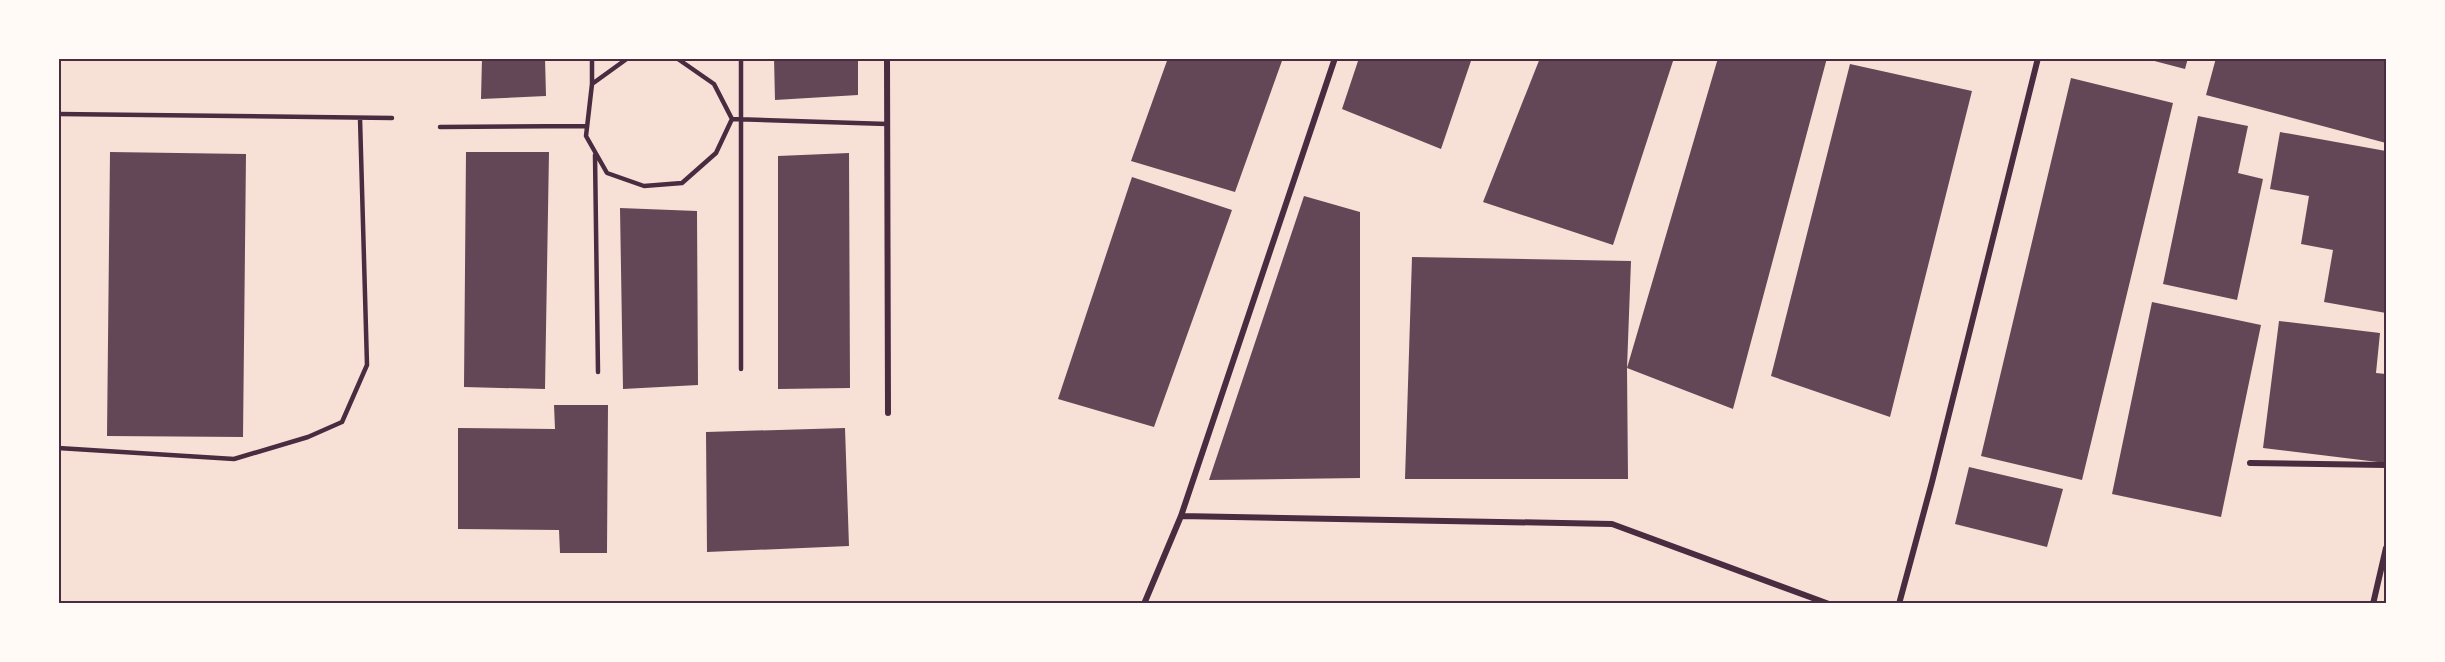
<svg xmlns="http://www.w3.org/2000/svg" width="2445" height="662" font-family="Arial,sans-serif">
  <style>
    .building { fill: #644757 }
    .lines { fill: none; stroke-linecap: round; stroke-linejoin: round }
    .service { stroke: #4a2c40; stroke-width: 4.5 }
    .minor { stroke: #4a2c40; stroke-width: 6 }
    .neatline { fill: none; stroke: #4a2c40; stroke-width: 2 }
  </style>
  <rect width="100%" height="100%" fill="#f7e1d7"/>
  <!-- building -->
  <path class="building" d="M482 58H545L546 96 481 99Z
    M774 58H858V95L775 100Z
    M1168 58H1283L1235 192 1131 161Z
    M1359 58H1472L1441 149 1342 109Z
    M1540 58H1674L1613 245 1483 202Z
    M1718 58H1827L1733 409 1627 368 1628 479H1405L1412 257 1631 261 1627 368Z
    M2143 58H2188L2185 69Z
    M2216 58H2386V143L2206 95Z
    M1850 64 1972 91 1890 417 1771 376Z
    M2071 78 2173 103 2082 480 1981 456Z
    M2198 116 2248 126 2238 173 2263 179 2237 300 2163 284Z
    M2280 132 2386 151V313L2324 302 2333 250 2301 244 2309 196 2270 189Z
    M110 152 246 154 243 437 107 436Z
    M466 152H549L545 389 464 387Z
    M849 153 850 388 778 389V156Z
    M1132 177 1232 210 1154 427 1058 399Z
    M1304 196 1360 212V478L1209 480Z
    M620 208 697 211 698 385 623 389Z
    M2152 302 2261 325 2221 517 2112 494Z
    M2279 321 2380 333 2376 373 2386 374V463L2263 448Z
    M554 405H608L607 553H560L559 530 458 529V428L555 429Z
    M845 428 849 546 707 552 706 432Z
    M1969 467 2063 489 2047 547 1955 524Z"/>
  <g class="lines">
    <!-- service -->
    <path class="service" d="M628 58 592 84 586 136 607 173 644 186 682 183 716 153 732 119
      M672 58 678 59 714 84 732 119
      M592 84V58
      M58 114 392 118
      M732 119 887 124
      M440 127 587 126
      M595 155 598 372
      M741 369V58
      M58 448 234 459 308 437 342 422 367 365 360 118"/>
    <!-- minor -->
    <path class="minor" d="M887 58 888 413
      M2250 463 2386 465
      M1181 516 1612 524 1829 604
      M1144 604 1181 516 1335 58
      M1899 604 1932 482 2038 58
      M2373 604 2386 548"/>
  </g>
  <!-- border -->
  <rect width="2445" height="662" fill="none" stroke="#fffaf5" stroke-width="120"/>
  <rect x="60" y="60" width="2325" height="542" class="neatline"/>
</svg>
